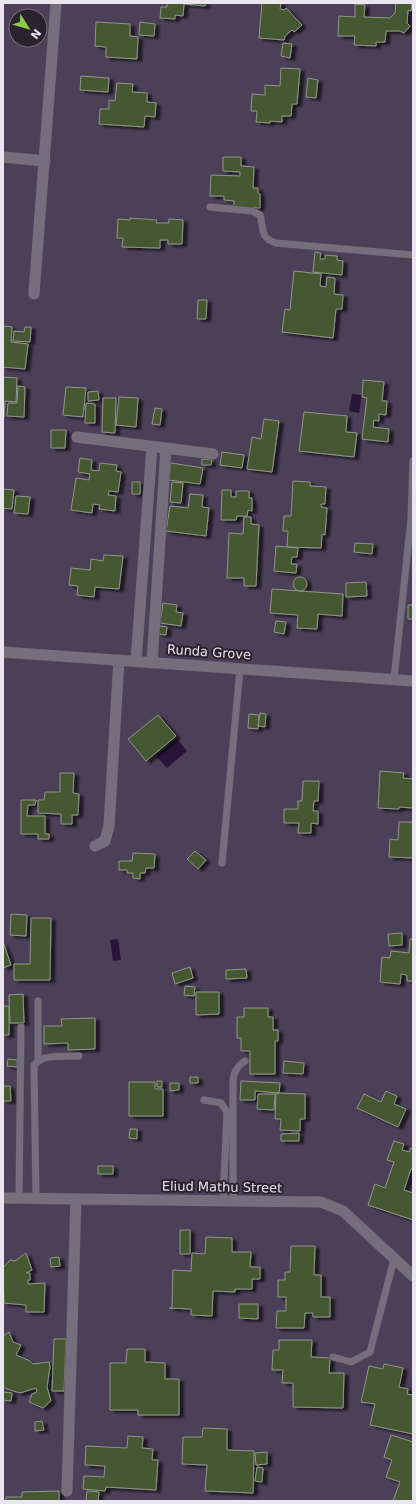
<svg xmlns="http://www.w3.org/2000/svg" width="416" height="1504" font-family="'DejaVu Sans',sans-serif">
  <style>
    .green { fill: #4c4059; fill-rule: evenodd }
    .water { fill: #281538 }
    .building { fill: #445830; stroke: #8f9788; filter: url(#shadow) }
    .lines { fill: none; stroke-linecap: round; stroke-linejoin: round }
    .service-casing { stroke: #514b57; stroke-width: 8 }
    .minor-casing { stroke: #514b57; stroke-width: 12 }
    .service { stroke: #756e7d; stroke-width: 7 }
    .minor { stroke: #756e7d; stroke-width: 11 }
    .labels { text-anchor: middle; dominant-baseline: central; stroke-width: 4; stroke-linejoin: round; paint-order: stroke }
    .street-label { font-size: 13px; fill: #eae6ef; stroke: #29232f }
  </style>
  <defs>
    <filter id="shadow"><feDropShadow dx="4.5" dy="2.5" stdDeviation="1" flood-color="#0009"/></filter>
  </defs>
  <rect width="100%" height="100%" fill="#332d3a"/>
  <!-- green -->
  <path class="green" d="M3 3H413V1501H3ZM16 16H40V40H16Z"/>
  <!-- water -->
  <path class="water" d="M352 394 362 395 359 413 349 411Z
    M177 739 187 751 167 768 156 756Z
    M118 939 121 960 113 961 110 940Z"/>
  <!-- building -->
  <path class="building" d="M167 3H206L205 6 184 4 183 16 175 15V19L160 18 161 7H167Z
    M262 3H281L280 9 285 10 286 8 302 25 294 32 292 30 285 36 284 40 259 38Z
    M396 3H412L411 11 408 10 407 23 410 26 404 33 400 31H386L385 42H376V46L354 45 355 36H338L339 16 355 17V4L365 5 364 17 390 18 395 13Z
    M96 22 130 24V36L138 37 137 59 106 57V47L95 46Z
    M140 22 155 24 154 36 139 35Z
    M283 43 292 44 290 58 281 56Z
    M281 68 300 69 297 104H292L291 116H282V122L270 121V123L256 122 257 111H251L252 94 265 95V85L280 86Z
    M81 76 109 78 108 92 80 90Z
    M308 78 318 80 316 98 306 97Z
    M117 83 133 84 132 92 147 93V102L156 103 155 117 145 116 144 127 99 124 100 109H109V100L115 101Z
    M223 157H241V166L254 167 253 188H258V193L260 194V208L234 207V201L224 200V196H210L211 175 240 176V172L223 171Z
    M130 218 157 220 156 223H169V219L183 220 182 244H168V240H160V248L122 247 123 238H117L118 219 130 220Z
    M315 252 321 253 320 259H325V255L337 256V260L343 261 342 275 313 272Z
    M294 271 321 274 320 286 326 287 327 277 335 278 334 294 343 295 342 309H336L333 338 282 332 285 309 290 310Z
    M198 300H207L206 319H197Z
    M3 326 12 327 11 342 28 344 25 369 3 367Z
    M25 327H31L30 342 13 341 14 331 24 332Z
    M3 377 17 378 16 402 5 401 4 417Z
    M363 380 384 382 382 401H387L386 415 379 414V421L374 420 373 427 389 429 388 442 362 439 367 398 362 397Z
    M18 386 25 387 24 417 7 416 8 403H17Z
    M66 387 86 388 83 417 63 415Z
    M98 391 99 400 88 401V392Z
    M119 397 138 398 136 427 116 425Z
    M103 398H116L115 433 102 432Z
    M86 403 95 404V423H85Z
    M155 408 162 409 160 425 152 424Z
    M304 412 347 416 346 432 357 433 354 457 299 451Z
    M264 419 279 421 272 472 247 469 252 437 261 439Z
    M51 430H66L65 448H51Z
    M222 452 244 455 242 468 220 465Z
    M80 458 92 460 91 470 99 471 100 463 117 465 116 471 121 472 118 492 109 491 108 495 116 496 115 511 99 509 100 505 93 504 92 513 71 510 76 478 89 480 90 474 78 472Z
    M202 459 212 460 211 465H202Z
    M171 463 203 468 200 484 169 480Z
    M293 481 310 482V486L326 487 325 504H321V507L327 508 325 535 322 534 321 548 287 547 288 531H283L284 516H291Z
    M132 482H140V494H132Z
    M172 482 183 483 181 503 170 502Z
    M3 489 14 490 12 509 3 508Z
    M222 490H231V497H236V491H249V498H252V511L248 510 247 516H237L236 520H221Z
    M190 494 203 495 202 507 209 508 206 536 166 531 170 506 188 508Z
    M16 496 30 497 28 514 14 513Z
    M244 517H251V524L259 525 256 586H244V578H227L229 533 243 534Z
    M355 543 373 544 372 554 354 552Z
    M276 546 298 548 297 557H292L291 564H297L296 573 274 571Z
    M104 555 123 556 119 589 95 587 94 597 77 595 78 586 69 585 71 568 90 570 91 559 103 561Z
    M293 584a7 7 0 1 1 14 0a7 7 0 1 1-14 0Z
    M366 582 367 596 346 597V583Z
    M272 589 343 594 342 616 318 614 317 629 297 628 298 615 270 613Z
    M163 603 177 605 176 612 183 613 181 626 160 623Z
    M408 605H413V619H408Z
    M276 621 286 622 284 634 274 632Z
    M160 626 167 627 166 635 158 634Z
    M260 713 266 714 265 727 258 726Z
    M249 714 259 715 258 729 248 728Z
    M158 715 176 736 146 761 128 739Z
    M380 771 404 773 403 778 413 779V808L399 807V809L378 808Z
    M60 773H74L73 793 79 794 78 815H72V824H61V814L38 813V800H44L45 792H60Z
    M303 781H319L318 801H314L313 811H318V824L311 823V833H298L299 823H284V809H298V801H302Z
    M21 800H36L35 805H28L27 816H45V834H49V839H38V834H21Z
    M399 822H413V858L389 857 390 839 398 840Z
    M195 851 206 860 198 869 187 859Z
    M133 853 155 854 154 868H146L145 873H140V879L133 878V873H127V870H119V861H132Z
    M11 914 27 915 26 936 10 935Z
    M31 918H51L50 980H14V964H30Z
    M402 933V945L389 946 388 934Z
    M410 939H413V981H407V975L401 974 400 984 380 982 382 957 390 958 391 951 409 953Z
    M3 942 11 965 3 968Z
    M190 967 193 978 175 984 172 973Z
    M246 969 247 978 226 979V970Z
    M185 986 195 987 194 996 184 995Z
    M196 992H219V1014L196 1015Z
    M23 994 24 1023H10L9 995Z
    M3 1006H9V1035H3Z
    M244 1008H268V1017H273V1030H278V1041H275V1074H250V1051H241V1038H237V1017H244Z
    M95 1018V1049L68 1050V1043L44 1044V1026H62L61 1019Z
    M8 1059 17 1060V1067L7 1066Z
    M284 1061 304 1063 303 1074 283 1073Z
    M190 1077H198V1083H190Z
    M157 1081H162V1087H157Z
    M241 1081 280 1083 279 1093 255 1091V1100H240Z
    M129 1082H155V1089H163V1116H129Z
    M170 1083H179V1090L170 1091Z
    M3 1086H10L11 1101H3Z
    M386 1091 397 1096 394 1104 406 1109 398 1127 357 1108 364 1094 381 1102Z
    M276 1093 305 1094V1119H300V1131L280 1130 281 1119H275Z
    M258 1094H275L274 1110 257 1109Z
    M130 1129H137V1139L129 1138Z
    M299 1133V1141H281V1134Z
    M394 1141 404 1144 402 1150 409 1152 411 1148 413 1149V1169H411L404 1190 413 1193V1220L368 1205 375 1184 385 1188 394 1162 387 1160Z
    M98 1166H113V1174H98Z
    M180 1230H190V1254H180Z
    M206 1237 232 1238V1252H251L250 1267H260V1279H252V1289H235V1292L213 1291 212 1316 191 1315V1309L169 1308H172L173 1270 191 1271 192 1253 205 1254Z
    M291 1246H315L314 1275H321V1297H330V1317H313V1313H305L304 1328H276L277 1311H286V1297H278V1280H285V1272H290Z
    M26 1253 32 1270 26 1273H30V1280H28V1284L45 1283 44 1312H26V1305L4 1303 3 1268 10 1260 15 1261Z
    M59 1257 60 1266 51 1267 50 1258Z
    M239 1304H258V1319L239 1318Z
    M9 1332 13 1342 21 1345 16 1355 30 1361 33 1364 49 1362 50 1367 47 1387 51 1401 43 1408 29 1402 32 1394 37 1392 36 1388 20 1393 7 1389 3 1386V1336Z
    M54 1339H66L64 1391H52Z
    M279 1340H312L311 1357 330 1358 329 1373H344L343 1408 293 1407V1383H282L283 1370H272L273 1350H279Z
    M127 1349H145V1362L165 1363V1379H179V1415H138V1410H110V1363H126Z
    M384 1364 403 1368 399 1387 408 1389 407 1394 413 1395V1434L370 1425 375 1404 361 1402 369 1366 383 1369Z
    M3 1392 12 1393 11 1401 3 1400Z
    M42 1421 44 1430 35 1431V1422Z
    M203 1428 227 1429V1450L254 1451 253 1493 205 1491 207 1465 182 1464 183 1437H202Z
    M391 1435 413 1442V1501H393L400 1482 386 1477 392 1460 384 1457Z
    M128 1436 143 1437 142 1448 153 1449 152 1460H158L156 1490 106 1487 105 1491 83 1489 84 1476 104 1477 105 1466 85 1465 86 1446 127 1448Z
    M267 1452V1464L256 1465 255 1453Z
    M257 1467 263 1468 262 1482 255 1481Z
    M59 1491V1501H6V1497H22V1492Z
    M87 1491 99 1492 98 1501H86Z"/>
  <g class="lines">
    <defs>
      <path id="service" d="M210 207 252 211 260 215C264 229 260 238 276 243L413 255
        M394 679 411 519 413 461
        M222 863 240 669
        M38 1001V1060
        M204 1100 221 1103 227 1112 223 1201
        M19 1199 21 1027
        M36 1199 34 1065C44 1053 65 1057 79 1056
        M233 1201V1081C234 1071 237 1067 245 1061
        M333 1357 351 1362 370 1352 394 1259"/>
      <path id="minor" d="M3 157 45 161
        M34 294 56 3
        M77 437 213 454
        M3 652 413 681
        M136 661 152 447
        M152 663 166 448
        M95 846 105 841 109 826 119 660
        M3 1198 321 1202 343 1211 413 1276
        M67 1491 76 1199"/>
    </defs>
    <!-- service casing -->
    <use href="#service" class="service-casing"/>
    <!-- minor casing -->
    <use href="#minor" class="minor-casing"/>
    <!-- service -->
    <use href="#service" class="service"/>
    <!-- minor -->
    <use href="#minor" class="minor"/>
  </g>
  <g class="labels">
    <!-- street labels -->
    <g class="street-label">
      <text transform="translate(209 652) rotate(4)">Runda Grove</text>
      <text transform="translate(222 1187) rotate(1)">Eliud Mathu Street</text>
    </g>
  </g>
  <!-- border -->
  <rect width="416" height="1504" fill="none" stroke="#eae6ef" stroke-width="8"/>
  <!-- north arrow -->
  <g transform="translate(28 28) rotate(127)"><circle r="19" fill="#29232f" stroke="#76717c"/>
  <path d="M0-3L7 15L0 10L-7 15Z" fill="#8ecd42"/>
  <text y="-6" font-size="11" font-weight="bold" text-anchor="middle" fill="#eae6ef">N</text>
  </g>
</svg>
